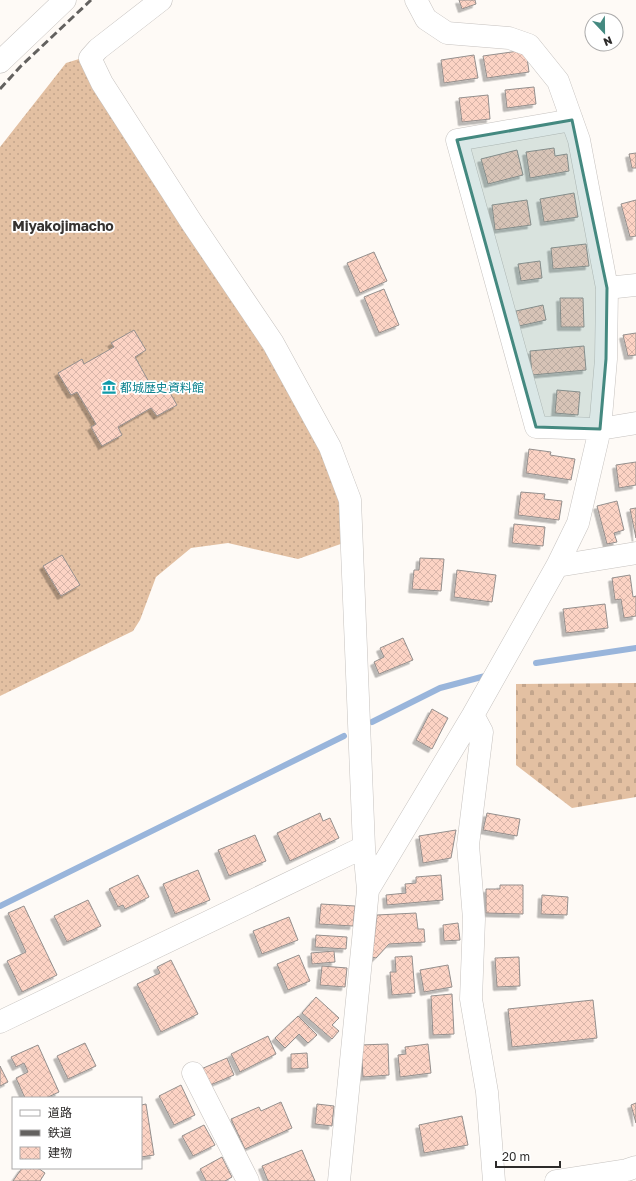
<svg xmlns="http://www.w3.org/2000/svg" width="636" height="1181" font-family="'Golos Text','Noto Sans JP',sans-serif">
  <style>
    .cemetery { fill: url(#cemetery-stones) }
    .garden { fill: url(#garden-dots) }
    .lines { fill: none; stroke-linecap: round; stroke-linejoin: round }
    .stream { stroke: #99b5db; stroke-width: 6 }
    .building { fill: url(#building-cross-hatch); stroke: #948f8d; filter: url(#shadow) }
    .minor-casing { stroke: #c6c2bf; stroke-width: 23 }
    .minor { stroke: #fff; stroke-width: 22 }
    .rail { stroke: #63615f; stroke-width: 3; stroke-dasharray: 8 4; stroke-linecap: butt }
    .marked { fill: #448980; fill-opacity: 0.2; stroke: #448980; stroke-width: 3; stroke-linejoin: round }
    .labels { text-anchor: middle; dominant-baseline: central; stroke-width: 3.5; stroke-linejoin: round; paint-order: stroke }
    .culture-label { font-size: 12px; fill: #0d838f; stroke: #fff; text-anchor: start }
    .quarter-label { font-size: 14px; font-weight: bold; fill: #353230; stroke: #fff }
  </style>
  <defs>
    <pattern id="cemetery-stones" width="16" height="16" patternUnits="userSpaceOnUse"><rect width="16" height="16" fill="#e3c0a2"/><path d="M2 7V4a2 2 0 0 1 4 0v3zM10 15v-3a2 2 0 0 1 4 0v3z" fill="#c3a58c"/></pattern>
    <pattern id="garden-dots" width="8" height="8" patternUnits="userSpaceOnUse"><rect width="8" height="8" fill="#e3c0a2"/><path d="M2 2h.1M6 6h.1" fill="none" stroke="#c3a58c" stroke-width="1.8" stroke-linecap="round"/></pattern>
    <pattern id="building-cross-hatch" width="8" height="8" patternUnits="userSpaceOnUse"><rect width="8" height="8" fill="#fcd3c4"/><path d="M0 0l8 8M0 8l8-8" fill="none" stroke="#d8b5a9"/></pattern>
    <filter id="shadow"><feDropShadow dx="-3.5" dy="3.5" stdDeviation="0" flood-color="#0004"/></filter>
  </defs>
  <rect width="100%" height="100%" fill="#fefaf6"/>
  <!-- cemetery -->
  <path class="cemetery" d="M636 683V797L572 808 516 765V684Z"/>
  <!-- garden -->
  <path class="garden" d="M92 55 330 447 352 540 298 559 228 543 191 548 156 577 140 620 133 631 0 696V147L66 63Z"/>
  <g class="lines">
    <!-- stream -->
    <path class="stream" d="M536 663 636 648
      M372 722 440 688 489 675
      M0 906 344 736"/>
  </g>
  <!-- building -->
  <path class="building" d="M459 0H475L476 4 462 9Z
    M526 50 529 72 487 78 483 56Z
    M474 55 478 78 444 83 441 60Z
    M534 87 536 104 507 108 505 90Z
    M488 95 490 119 462 122 459 98Z
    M554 148 555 156 567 154 569 171 530 178 526 152Z
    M517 150 523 175 488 184 481 159Z
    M636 153V168H632L629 154Z
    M574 193 578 217 544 222 540 199Z
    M527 200 531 225 495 230 492 205Z
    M636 200V236L630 237 621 204Z
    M586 244 589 266 553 269 551 248Z
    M374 252 387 281 360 293 347 263Z
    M540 261 542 278 521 281 518 264Z
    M384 289 399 325 379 333 364 297Z
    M560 298H583L584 327H561Z
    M543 305 546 320 519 326 516 311Z
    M134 330 146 350 135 357 154 391 165 384 177 405 157 416 151 408 118 427 122 435 102 446 91 427 96 424 77 392 71 395 58 373 82 359 84 364 114 347 111 343Z
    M636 333V355L628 356 623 335Z
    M584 346 586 370 532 375 530 351Z
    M557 390 580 392 578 415 555 413Z
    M529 449 551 452 550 455 575 459 571 480 526 473Z
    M636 462V485L619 488 616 465Z
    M521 492 545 494 544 499 562 501 559 520 518 515Z
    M617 501 624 530 614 533 617 542 607 544 597 506Z
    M636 508V538L630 509Z
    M514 524 545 527 543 546 512 543Z
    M62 555 80 585 61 596 43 566Z
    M420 558 444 559 441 591 412 589 414 570H419Z
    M457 570 496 575 492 602 454 597Z
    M630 575 633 597 636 596V616L624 618 621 599 615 600 612 578Z
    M605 604 608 628 566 633 563 609Z
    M403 638 413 660 379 674 374 662 384 657 380 648Z
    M432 709 448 718 432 749 416 740Z
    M320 813 323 821 330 818 339 838 290 861 277 833Z
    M487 813 520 819 517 836 483 830Z
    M456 830 451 858 423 863 419 836Z
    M255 835 266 861 229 876 218 850Z
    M198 870 210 900 175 914 163 884Z
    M138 875 149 897 125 909 123 905 118 907 109 889Z
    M441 875 443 900 387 905 386 895 406 893 405 884 416 883V877Z
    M500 885H523V914L486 913V889H500Z
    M542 895 568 897 567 915 541 914Z
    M88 900 101 926 67 942 54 916Z
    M321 904 355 906 353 926 319 924Z
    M24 906 57 975 22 992 7 961 26 952 8 913Z
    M416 913 418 929H424L425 942 389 944 376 958 372 957 377 915Z
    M289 917 298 940 262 954 253 931Z
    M458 923 460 940 444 941 443 925Z
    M316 935 347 937 346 949 315 947Z
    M334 951 335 962 312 964 311 953Z
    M299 955 310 981 288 990 277 964Z
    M412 956 415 993 392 995 390 972H396L395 957Z
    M519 957 520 986 497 987 495 958Z
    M171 960 198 1014 161 1032 137 984 160 973 157 967Z
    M448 965 452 987 424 992 420 970Z
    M322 966 347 968 345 987 320 985Z
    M452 994 454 1034 433 1035 431 996Z
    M316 997 339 1018 332 1025 339 1031 332 1039 302 1013Z
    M593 1000 597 1038 512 1047 508 1009Z
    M298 1016 317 1035 308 1043 299 1034 285 1048 275 1038Z
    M268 1036 276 1054 240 1072 231 1054Z
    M85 1043 96 1066 68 1079 57 1056Z
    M388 1044 389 1075 363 1077 361 1045Z
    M428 1044 431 1073 400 1077 398 1055 406 1054 405 1047Z
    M38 1045 59 1092 46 1098H25L16 1078 28 1072 24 1063 16 1067 11 1057Z
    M307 1053 308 1068 291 1069V1054Z
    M227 1058 234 1075 208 1086 201 1069Z
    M0 1066 8 1082 0 1086Z
    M181 1085 195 1115 174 1125 159 1096Z
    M281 1102 292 1128 245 1149 231 1119 259 1107 261 1111Z
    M636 1103V1123L631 1105Z
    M146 1104 154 1155 141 1157V1105Z
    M317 1104 334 1106 332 1126 315 1124Z
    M462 1116 468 1145 424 1153 419 1125Z
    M204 1125 215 1145 193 1156 182 1136Z
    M302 1150 315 1181H268L262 1166Z
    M222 1157 232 1177 225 1181H206L200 1169Z
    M22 1168H38L45 1173 40 1181H13Z"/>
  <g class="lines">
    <defs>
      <path id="minor" d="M161 0 98 49 90 58 102 83 192 223 273 343 330 447 350 500 364 847 368 890 339 1181
        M0 62 65 0
        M572 120 457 140 536 427 600 429 636 423
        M607 288 636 285
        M557 566 636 553
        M473 715 482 732 468 845 474 919 471 999 487 1092 494 1181
        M368 890 473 715 557 566 578 523 600 429 606 359 607 288 579 140 558 81 529 45 509 38 447 33 426 19 416 0
        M0 1022 364 847
        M193 1073 248 1181
        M556 1181 627 1170 636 1167"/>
    </defs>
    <!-- minor casing -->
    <use href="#minor" class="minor-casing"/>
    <!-- minor -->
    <use href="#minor" class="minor"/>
    <!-- rail -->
    <path class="rail" d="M0 89 20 67 91 0"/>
  </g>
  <!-- marked area -->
  <path class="marked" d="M572 120 607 288 606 359 600 429 536 427 457 140Z"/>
  <!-- icons -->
  <defs>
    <symbol id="museum-bare" viewBox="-9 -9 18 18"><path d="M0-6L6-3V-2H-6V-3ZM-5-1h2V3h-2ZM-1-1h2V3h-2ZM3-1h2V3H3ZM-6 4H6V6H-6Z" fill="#0f9aa8" stroke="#fff" stroke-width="2.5" paint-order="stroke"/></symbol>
  </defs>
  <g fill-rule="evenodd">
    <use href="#museum-bare" x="99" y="377" width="20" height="20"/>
  </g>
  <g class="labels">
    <!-- culture labels -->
    <g class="culture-label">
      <text x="120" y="387">都城歴史資料館</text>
    </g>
    <!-- quarter labels -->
    <g class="quarter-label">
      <text x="63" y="225">Miyakojimacho</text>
    </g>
  </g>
  <!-- legend -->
  <rect x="12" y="1097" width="130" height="72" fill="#ffffff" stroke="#abaaaa"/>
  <rect x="20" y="1110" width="20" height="6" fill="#ffffff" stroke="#abaaaa"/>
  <text x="48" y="1117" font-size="12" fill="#2d2b2a">道路</text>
  <rect x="20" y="1130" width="20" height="6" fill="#63615f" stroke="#abaaaa"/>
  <text x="48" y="1137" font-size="12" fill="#2d2b2a">鉄道</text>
  <rect x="20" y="1147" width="20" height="12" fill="url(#building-cross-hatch)" stroke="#abaaaa"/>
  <text x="48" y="1157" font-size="12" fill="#2d2b2a">建物</text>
  <!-- north arrow -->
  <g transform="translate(604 32) rotate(158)"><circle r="19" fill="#ffffff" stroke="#abaaaa"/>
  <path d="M0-3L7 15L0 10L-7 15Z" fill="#448980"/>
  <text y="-6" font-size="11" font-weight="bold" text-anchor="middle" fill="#2d2b2a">N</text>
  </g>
  <!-- scale -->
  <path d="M496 1161v6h64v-6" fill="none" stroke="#2d2b2a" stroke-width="2"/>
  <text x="502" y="1161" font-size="12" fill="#2d2b2a" stroke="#ffffff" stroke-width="3" paint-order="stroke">20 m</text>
</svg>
